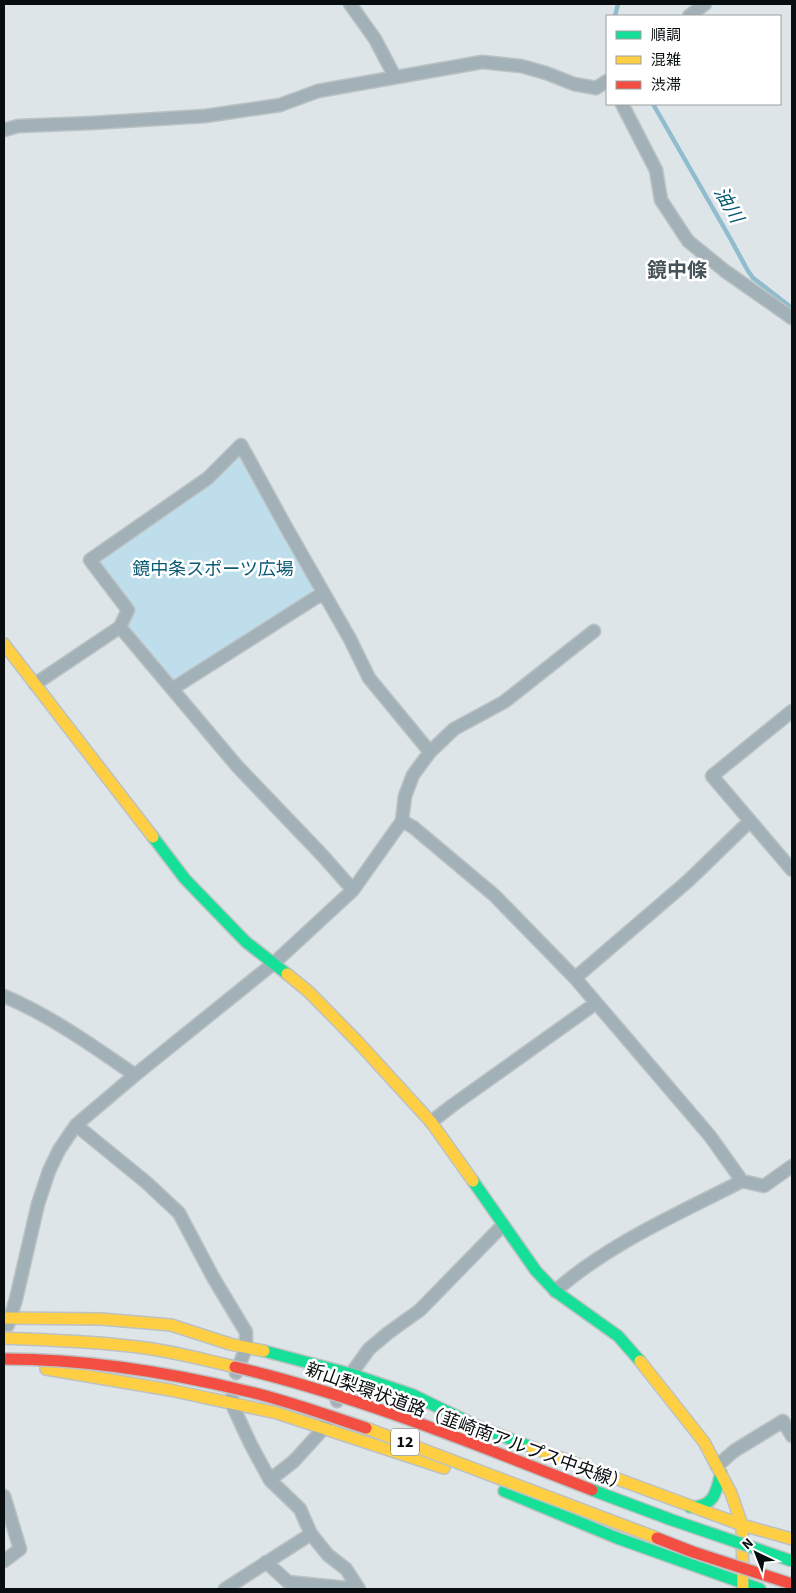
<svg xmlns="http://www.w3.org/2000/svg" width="796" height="1593" font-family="'Source Sans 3','Noto Sans JP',sans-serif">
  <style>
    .green { fill: #bedeec }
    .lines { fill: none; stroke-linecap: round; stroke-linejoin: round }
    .stream { stroke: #91bccd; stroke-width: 4.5 }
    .street-casing { stroke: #bcc2c4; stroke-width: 15 }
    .fast-casing { stroke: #bcc2c4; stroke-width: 14 }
    .slow-casing { stroke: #bcc2c4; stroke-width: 14 }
    .street { stroke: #a2b1b8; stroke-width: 12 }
    .fast { stroke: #16e098; stroke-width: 11 }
    .slow { stroke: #ffcf43; stroke-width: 11 }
    .fast-bridge-casing { stroke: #bcc2c4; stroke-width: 14; stroke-linecap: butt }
    .slow-bridge-casing { stroke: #bcc2c4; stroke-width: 14; stroke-linecap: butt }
    .jam-bridge-casing { stroke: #bcc2c4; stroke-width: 14; stroke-linecap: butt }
    .fast-bridge { stroke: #16e098; stroke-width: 11 }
    .slow-bridge { stroke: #ffcf43; stroke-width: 11 }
    .jam-bridge { stroke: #f24e42; stroke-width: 11 }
    .labels { text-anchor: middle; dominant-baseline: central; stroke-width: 5; stroke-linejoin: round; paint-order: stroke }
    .shield { fill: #fff; stroke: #525657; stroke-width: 1 }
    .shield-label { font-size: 16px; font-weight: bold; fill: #080d0f }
    .park-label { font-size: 18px; fill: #0c5b74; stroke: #fff }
    .street-label { font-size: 18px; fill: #080d0f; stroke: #fff }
    .water-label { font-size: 19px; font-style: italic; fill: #065971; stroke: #fff }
    .quarter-label { font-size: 20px; font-weight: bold; fill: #465358; stroke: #fff }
  </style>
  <rect width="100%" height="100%" fill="#dde5e8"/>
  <!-- green -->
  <path class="green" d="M245 453 323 593 172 689 120 627 128 610 90 560Z"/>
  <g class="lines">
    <!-- stream -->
    <path class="stream" d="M615 16 618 4
      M653 104 730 238 748 271 753 278 792 308"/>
    <defs>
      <path id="street" d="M350 4 375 39 395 77
        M689 16 705 4
        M622 104 656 170 661 200 688 241 725 271 792 318
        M4 130 18 126 92 123 205 116 280 105 318 91 482 62 521 66 546 73 574 84 596 88 607 81
        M120 627 237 766 323 856 353 890
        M35 684 120 627 128 610 90 560 208 478 241 445 286 527 350 639 369 678 430 752
        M172 689 323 593
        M792 711 712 776 792 870
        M402 821 413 827 494 895 575 978 710 1136 742 1181
        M575 978 688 881 750 821
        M4 996C51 1016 93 1046 135 1075
        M431 1122 453 1105 596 1003
        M76 1125 147 1183 179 1213 214 1279 246 1332V1348L236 1373
        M555 1291C610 1243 678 1214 742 1181L764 1186 792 1166
        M8 1325 16 1299 38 1204 49 1171 59 1150 76 1125 135 1075 274 963 353 890 402 821 405 796 413 775 430 752 454 729 504 702 594 631
        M337 1401 351 1374 369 1349 388 1333 420 1310 503 1225
        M717 1466 734 1451 783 1421 792 1436
        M270 1480 294 1461 324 1428 327 1421
        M4 1496 20 1549 4 1561
        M311 1534 328 1555 346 1569 359 1589
        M266 1562 288 1582 357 1589
        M225 1589 311 1534 300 1509 270 1480 251 1445 231 1402 232 1397"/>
      <path id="fast" d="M153 837 185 879 246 942 287 974
        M473 1181 536 1271 555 1291 618 1336 640 1361
        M264 1351 351 1374 413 1395 479 1427 531 1447
        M504 1491 617 1538 760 1589
        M690 1507C714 1507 716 1493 721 1473"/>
      <path id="slow" d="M4 644 153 837
        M287 974 309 992 357 1041 431 1122 473 1181
        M4 1318 101 1319 171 1325 230 1344 264 1351
        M640 1361 704 1442 731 1493 742 1525 743 1589
        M46 1369 170 1390 277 1413 444 1468
        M531 1447 742 1525 792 1539"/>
    </defs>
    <!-- street casing -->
    <use href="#street" class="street-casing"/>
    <!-- fast casing -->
    <use href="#fast" class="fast-casing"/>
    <!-- slow casing -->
    <use href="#slow" class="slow-casing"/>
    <!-- street -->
    <use href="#street" class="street"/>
    <!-- fast -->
    <use href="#fast" class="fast"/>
    <!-- slow -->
    <use href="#slow" class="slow"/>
    <defs>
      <path id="fast-bridge" d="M592 1490 672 1520 792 1561"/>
      <path id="slow-bridge" d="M4 1338C49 1340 93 1341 138 1347 171 1351 203 1359 235 1367
        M366 1428 657 1538"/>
      <path id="jam-bridge" d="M4 1359C85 1359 167 1372 246 1391 286 1400 326 1415 366 1428
        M235 1367C358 1396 475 1444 592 1490
        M657 1538 693 1552 792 1584"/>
    </defs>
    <!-- fast-bridge casing -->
    <use href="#fast-bridge" class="fast-bridge-casing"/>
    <!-- slow-bridge casing -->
    <use href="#slow-bridge" class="slow-bridge-casing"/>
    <!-- jam-bridge casing -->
    <use href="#jam-bridge" class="jam-bridge-casing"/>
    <!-- fast-bridge -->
    <use href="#fast-bridge" class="fast-bridge"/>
    <!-- slow-bridge -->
    <use href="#slow-bridge" class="slow-bridge"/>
    <!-- jam-bridge -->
    <use href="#jam-bridge" class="jam-bridge"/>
  </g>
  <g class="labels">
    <!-- shield labels -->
    <rect class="shield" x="391" y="1428.5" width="28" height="27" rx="4"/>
    <g class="shield-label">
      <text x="405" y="1442">12</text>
    </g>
    <!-- park labels -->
    <g class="park-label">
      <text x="213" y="569">鏡中条スポーツ広場</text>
    </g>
    <!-- street labels -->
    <g class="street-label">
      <text transform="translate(467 1427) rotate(20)">新山梨環状道路（韮崎南アルプス中央線）</text>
    </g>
    <!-- water labels -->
    <g class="water-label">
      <text transform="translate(728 205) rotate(60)">油川</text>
    </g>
    <!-- quarter labels -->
    <g class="quarter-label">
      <text x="677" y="271">鏡中條</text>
    </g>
  </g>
  <!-- border -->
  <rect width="796" height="1593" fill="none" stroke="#080d0f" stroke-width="10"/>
  <!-- legend -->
  <rect x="606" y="15" width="175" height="90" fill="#ffffff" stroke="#9c9e9f"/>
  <rect x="616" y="31" width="25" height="8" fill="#16e098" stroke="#9c9e9f"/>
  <text x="651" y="40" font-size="15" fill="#080d0f">順調</text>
  <rect x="616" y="56" width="25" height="8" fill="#ffcf43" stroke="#9c9e9f"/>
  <text x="651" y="65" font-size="15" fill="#080d0f">混雑</text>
  <rect x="616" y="81" width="25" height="8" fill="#f24e42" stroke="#9c9e9f"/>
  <text x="651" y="90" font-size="15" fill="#080d0f">渋滞</text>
  <!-- north arrow -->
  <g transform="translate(756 1553) rotate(317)" stroke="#ffffff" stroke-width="4" paint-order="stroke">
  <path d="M0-4L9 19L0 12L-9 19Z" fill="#080d0f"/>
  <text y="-8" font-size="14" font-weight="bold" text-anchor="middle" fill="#080d0f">N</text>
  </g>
</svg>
